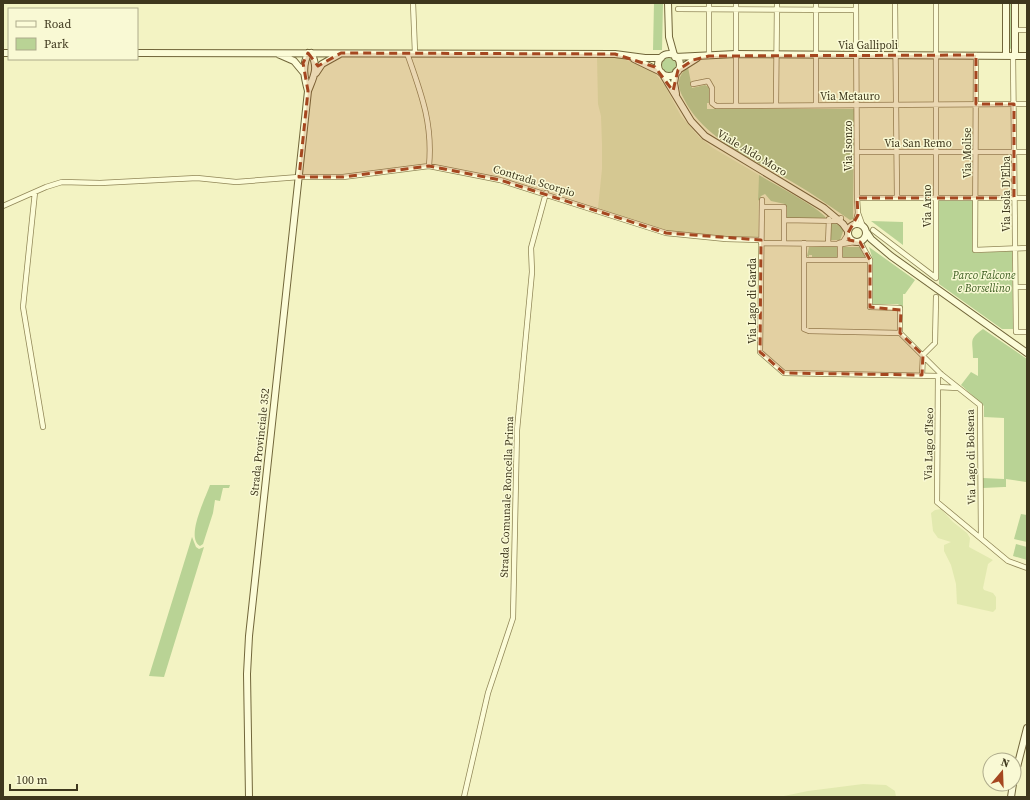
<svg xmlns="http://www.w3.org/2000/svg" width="1030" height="800" font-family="'Source Serif 4',serif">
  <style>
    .farmland { fill: #e2e9af }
    .green { fill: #b9d395 }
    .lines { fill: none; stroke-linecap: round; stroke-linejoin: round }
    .street-casing { stroke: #908657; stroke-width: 6 }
    .secondary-casing { stroke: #71663a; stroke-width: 8 }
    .street { stroke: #fcfcd8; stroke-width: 4.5 }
    .secondary { stroke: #fcfcd8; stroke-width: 6 }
    .marked { fill: #a54720; fill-opacity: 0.2; stroke: #a54720; stroke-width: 3; stroke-dasharray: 8 5; stroke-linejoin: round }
    .labels { text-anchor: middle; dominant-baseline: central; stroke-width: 3; stroke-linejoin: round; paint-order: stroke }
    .street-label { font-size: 11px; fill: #3e371d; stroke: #f9f9d4 }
    .park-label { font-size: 11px; font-style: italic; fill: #3c5d21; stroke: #f9f9d4 }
  </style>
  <rect width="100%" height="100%" fill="#f3f3c3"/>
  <!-- farmland -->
  <path class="farmland" d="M597 57 621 58 653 71 665 86 681 116 699 137 713 148 759 175 758 238H736L672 232 661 230 598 208 602 169V144L601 116 598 104Z
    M941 509 953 522 967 533 970 538 969 547 993 560 988 564 983 588 984 590 993 593 996 597V609L993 612 957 604 956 584 951 565 944 551V545L951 542 938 538 933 531 931 513 935 510Z
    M863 784 886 785 895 791 896 797H779L808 791Z"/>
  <!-- green -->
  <path class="green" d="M654 3H663L662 50H653Z
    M1009 3H1012L1011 49 1009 48Z
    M662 65a7 7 0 1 1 14 0a7 7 0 1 1-14 0Z
    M688 67 692 88 705 85 709 87V103H707V109H854L853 219 850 220C831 207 813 194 794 183 756 160 704 140 684 99 677 87 676 77 688 67Z
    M759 175C770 182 826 211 827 220L785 219V204L771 201 765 194 761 196 758 201Z
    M938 199H974V253L1012 251 1013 329H1002L939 284Z
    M871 221 903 222V245Z
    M829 222H833L844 229 840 240H829Z
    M809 247H839V259H812V255H809V257L807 256Z
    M842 247H860L866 259H842Z
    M869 247 915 280 905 294H903V309L898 304H873V260Z
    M983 329 1027 359V479L1026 482 1006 479V487H1004L983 488V478L1004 479V418L984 417V406L961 385 971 372 978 376V358H973C973 340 968 340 983 329Z
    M210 485H230L229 488H223L220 501 215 500 213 513 203 544 200 546C185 538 206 497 210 485Z
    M1021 514 1027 515V542L1014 539Z
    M192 537 196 547 199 549 204 547 164 677 149 676Z
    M1016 544 1027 547V560L1013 556Z"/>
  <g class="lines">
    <defs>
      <path id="street" d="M413 3 415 53
        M816 3V105
        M856 3 857 198 858 213 862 224
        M895 3 897 198
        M678 9 856 10
        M1015 30H1027
        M407 53C421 93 433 123 429 166
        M976 55 975 250 1027 248
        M709 56V3
        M1013 56 1016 332H1027
        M693 84 708 81 712 88V103L716 106 1027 104
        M776 105 777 3
        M736 106V3
        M857 152H1027
        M35 192 23 307 43 427
        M857 198H1027
        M762 200 760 352 784 373 938 376 941 374
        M3 206 46 187 62 182 100 183 197 178 236 182 299 177H343L429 166 500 180 666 233 726 239 761 240
        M762 207H784V243
        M784 220 840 221 841 218
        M855 224 858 213
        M873 230 936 278V3
        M860 242 870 260V307L900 308V333
        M761 243 842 244 855 242
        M804 243V329L809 331 900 333
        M839 243 843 242 848 234
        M828 244 829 219
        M804 260H870
        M840 260V243
        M1016 287H1027
        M900 333 941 374 980 405 981 537
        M923 355 935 343 936 297
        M922 375 923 355
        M938 376 937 502 1008 561 1027 568
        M938 387 958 388
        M464 797 488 693 513 618 517 430 532 272 531 248 546 193"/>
      <path id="secondary" d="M668 3 669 37 674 55
        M1006 3V56
        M1015 3V56
        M3 53H9
        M137 53 615 54 645 58H661
        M308 53C302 67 304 76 308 91
        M278 54 294 61 304 73
        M658 65a11 11 0 1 1 22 0a11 11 0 1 1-22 0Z
        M675 57 736 54 1027 56
        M634 59 659 71
        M678 70 697 58
        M316 73 322 64 340 54
        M662 73 691 121 705 136 824 208 843 224 848 231
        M676 94 674 83 676 72
        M848 233a9 9 0 1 1 18 0a9 9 0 1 1-18 0Z
        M867 233 871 239 891 256 1027 353
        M1014 779 1027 728
        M249 797 247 674 249 636 308 91C314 76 319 68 311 53
        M1011 797 1013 784"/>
    </defs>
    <!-- street casing -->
    <use href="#street" class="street-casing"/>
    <!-- secondary casing -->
    <use href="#secondary" class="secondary-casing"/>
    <!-- street -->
    <use href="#street" class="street"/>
    <!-- secondary -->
    <use href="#secondary" class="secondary"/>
  </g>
  <!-- marked area -->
  <path class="marked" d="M308 53 318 66 341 53 615 54 655 67 673 91 678 70 693 60 709 56 976 55V104H1014V198H857L858 215 848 233 849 240 860 242 870 260V307L901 310 900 333 923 355 922 375 784 373 760 352 761 240 666 233 500 180 429 166 343 177H299L308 91 303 63Z"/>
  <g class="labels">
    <!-- street labels -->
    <g class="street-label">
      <text x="868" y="45">Via Gallipoli</text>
      <text x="850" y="96">Via Metauro</text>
      <text x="918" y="143">Via San Remo</text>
      <text transform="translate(848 146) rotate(-90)">Via Isonzo</text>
      <text transform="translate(752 153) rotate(31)">Viale Aldo Moro</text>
      <text transform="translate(967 153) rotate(-90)">Via Molise</text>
      <text transform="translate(534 181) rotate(17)">Contrada Scorpio</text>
      <text transform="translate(1006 194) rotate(-90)">Via Isola D'Elba</text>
      <text transform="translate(927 206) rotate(-90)">Via Arno</text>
      <text transform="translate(752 301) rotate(-90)">Via Lago di Garda</text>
      <text transform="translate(260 442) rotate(-84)">Strada Provinciale 352</text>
      <text transform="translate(929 444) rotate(-89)">Via Lago d'Iseo</text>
      <text transform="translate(971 457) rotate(-91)">Via Lago di Bolsena</text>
      <text transform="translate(507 497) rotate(-88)">Strada Comunale Roncella Prima</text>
    </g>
    <!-- park labels -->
    <g class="park-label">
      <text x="984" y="275">Parco Falcone<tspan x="984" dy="13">e Borsellino</tspan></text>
    </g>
  </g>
  <!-- border -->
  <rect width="1030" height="800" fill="none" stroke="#3e371d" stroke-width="8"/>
  <!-- legend -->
  <rect x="8" y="8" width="130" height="52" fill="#f9f9d4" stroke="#aeab8b"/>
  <rect x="16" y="21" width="20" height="6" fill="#fcfcd8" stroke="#aeab8b"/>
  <text x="44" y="28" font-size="12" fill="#3e371d">Road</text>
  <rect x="16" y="38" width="20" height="12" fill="#b9d395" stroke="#aeab8b"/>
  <text x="44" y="48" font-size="12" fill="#3e371d">Park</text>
  <!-- north arrow -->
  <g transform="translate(1002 772) rotate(19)"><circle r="19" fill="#f9f9d4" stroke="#aeab8b"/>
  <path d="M0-3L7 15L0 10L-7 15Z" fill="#a54720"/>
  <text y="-6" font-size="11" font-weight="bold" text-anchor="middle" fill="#3e371d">N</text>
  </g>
  <!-- scale -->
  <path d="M10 784v6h67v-6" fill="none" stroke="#3e371d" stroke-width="2"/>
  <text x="16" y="784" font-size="12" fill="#3e371d" stroke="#f9f9d4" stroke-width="3" paint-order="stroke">100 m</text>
</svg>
